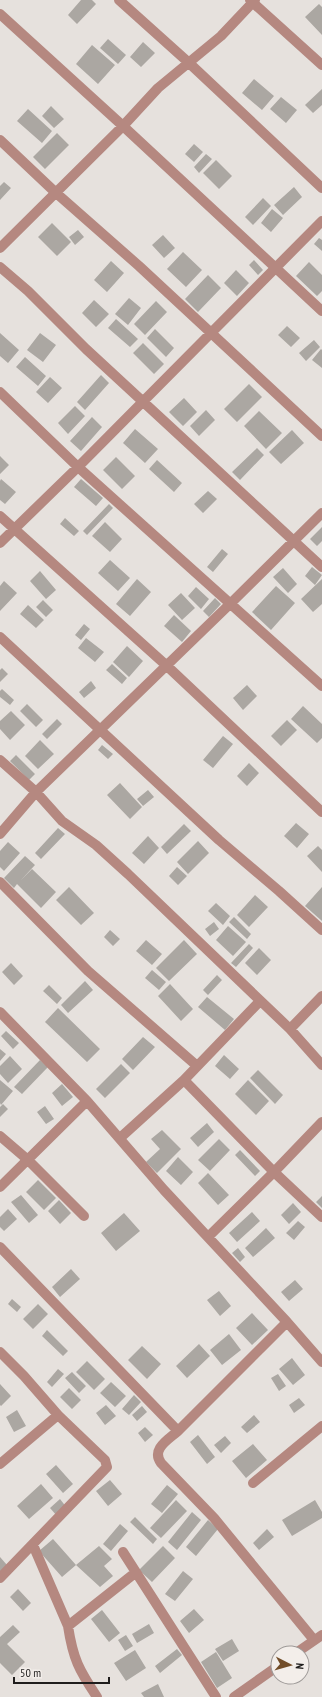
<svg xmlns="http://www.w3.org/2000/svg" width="322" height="1697" font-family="'PT Sans Narrow',sans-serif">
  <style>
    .building { fill: #aba7a2 }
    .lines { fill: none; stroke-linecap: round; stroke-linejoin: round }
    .minor { stroke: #b58880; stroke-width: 10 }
    .tertiary { stroke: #b58880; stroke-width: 10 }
  </style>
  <rect width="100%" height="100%" fill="#e6e1dd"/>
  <!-- building -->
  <path class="building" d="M81 0H92L96 4 77 24 68 15Z
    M319 4 322 7V35L305 17Z
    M108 39 126 55 118 64 100 48Z
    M143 42 155 53 141 67 130 57Z
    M92 45 115 65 98 84 76 64Z
    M254 79 274 96 262 110 242 93Z
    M322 89V105L313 113 305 105Z
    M281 97 297 110 286 123 270 109Z
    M51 106 64 119 54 128 42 116Z
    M28 109 52 131 42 143 17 121Z
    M57 133 69 145 45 169 33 157Z
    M194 144 203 152 194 162 185 154Z
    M206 154 212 159 199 173 194 167Z
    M216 160 232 176 219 189 203 173Z
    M4 182 11 188 0 200V186Z
    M294 187 302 197 283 215 274 205Z
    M263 198 271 206 253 225 245 217Z
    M272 209 283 218 271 232 261 223Z
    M52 223 71 242 57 256 38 237Z
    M78 230 84 237 75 245 69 237Z
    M163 235 175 248 164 258 152 245Z
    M319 238 322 240V251L314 244Z
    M183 252 202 270 186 287 167 269Z
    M254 260 263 270 258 275 249 265Z
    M111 261 124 273 107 292 94 280Z
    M309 262 322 275V291L317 296 296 276Z
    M236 270 249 283 237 296 224 283Z
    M208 275 221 288 198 312 185 299Z
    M129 298 141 308 128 325 115 314Z
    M94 300 109 314 96 327 82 313Z
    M156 301 167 312 145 335 134 324Z
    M116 319 138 339 130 347 108 328Z
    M287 326 300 338 291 347 278 335Z
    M155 329 174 348 166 357 147 338Z
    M0 333 19 350 8 363 0 356Z
    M40 333 56 345 43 362 27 350Z
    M314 340 320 347 306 361 299 353Z
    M143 343 164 364 154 374 133 353Z
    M321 349 322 350V368L312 360Z
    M25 357 46 376 38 386 16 367Z
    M101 375 109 383 85 410 77 402Z
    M50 377 62 388 48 403 36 392Z
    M249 384 262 397 237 422 224 409Z
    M184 398 197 412 183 426 169 412Z
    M75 406 85 416 68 434 58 423Z
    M206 410 215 420 199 436 190 426Z
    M259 411 282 433 266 449 244 426Z
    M92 417 102 427 81 451 70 441Z
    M135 429 158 449 145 463 123 443Z
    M292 430 304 443 281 464 269 452Z
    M257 448 264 455 240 480 232 472Z
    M0 456 9 465 0 474Z
    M116 457 135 476 122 489 103 470Z
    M157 460 182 483 174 492 149 469Z
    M1 479 16 492 5 504 0 500V481Z
    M81 479 103 498 96 506 74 487Z
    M208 491 217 499 203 513 194 504Z
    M109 504 113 508 87 535 83 531Z
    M65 518 79 531 74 536 60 524Z
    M105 522 122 539 110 552 92 536Z
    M322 527V541L317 546 310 539Z
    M222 549 228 554 213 572 207 567Z
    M110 560 130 578 118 591 98 573Z
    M312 567 322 575 315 585 305 576Z
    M283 568 297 584 288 593 273 577Z
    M40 571 56 590 46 599 30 581Z
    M137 579 151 592 130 616 116 604Z
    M322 579V604L313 612 301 599Z
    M4 581 17 593 0 611V586Z
    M276 586 295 603 271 630 252 612Z
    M196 587 209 599 201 609 188 596Z
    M181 593 195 608 182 620 168 605Z
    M215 598 221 604 209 617 203 611Z
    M43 600 53 610 46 617 36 607Z
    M28 605 44 620 36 628 20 614Z
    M174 615 191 631 182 642 164 626Z
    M84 624 90 629 81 640 75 635Z
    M86 638 104 652 95 662 78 648Z
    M127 646 143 661 129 677 113 662Z
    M112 664 127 678 122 684 106 670Z
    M2 668 8 674 0 682V670Z
    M91 681 96 688 84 698 79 692Z
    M247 685 257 696 243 710 233 698Z
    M2 689 14 700 10 705 0 697V691Z
    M27 704 43 720 36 727 20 711Z
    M303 706 322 724V738L317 743 291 719Z
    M11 711 25 725 10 740 0 729V721Z
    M57 719 62 724 47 739 42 734Z
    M287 720 297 730 281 746 271 736Z
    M223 736 233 744 213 768 203 760Z
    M40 740 54 754 38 769 25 756Z
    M102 745 113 754 108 759 98 750Z
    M16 755 35 774 29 780 10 761Z
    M249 763 259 773 247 786 237 776Z
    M120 783 142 807 130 819 107 795Z
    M148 790 154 797 143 806 137 799Z
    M296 823 309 834 297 848 284 836Z
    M184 824 191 831 167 854 161 847Z
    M58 828 65 834 41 859 35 853Z
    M148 836 159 848 144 864 132 853Z
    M198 841 209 853 188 874 177 862Z
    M8 842 20 853 4 871 0 867V851Z
    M318 846 322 850V872L307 856Z
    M25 856 35 865 21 880 32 869 56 892 41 908 17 884 14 888 4 878Z
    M177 867 187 876 178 885 169 876Z
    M69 887 94 913 81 925 56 900Z
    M322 887V921L305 906Z
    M255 895 268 907 249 927 237 915Z
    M216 903 230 916 223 925 208 911Z
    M234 917 251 934 247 939 229 922Z
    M214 922 219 929 210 936 205 929Z
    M228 926 246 942 233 956 216 940Z
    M110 930 120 939 113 946 104 937Z
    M146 940 162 954 152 965 136 951Z
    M184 940 197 954 169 981 156 968Z
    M249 944 253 948 236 967 231 963Z
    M259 948 271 960 257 975 245 963Z
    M11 963 23 976 14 985 2 972Z
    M152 970 166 982 159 990 145 978Z
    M217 975 222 980 208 995 203 990Z
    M85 981 93 990 68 1013 61 1005Z
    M170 984 193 1009 181 1021 158 996Z
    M49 985 62 998 57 1004 43 991Z
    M207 997 234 1019 225 1030 198 1007Z
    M58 1008 100 1049 87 1062 45 1022Z
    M6 1031 19 1043 13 1049 1 1036Z
    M143 1037 155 1047 133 1070 122 1059Z
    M0 1049 6 1054 0 1061Z
    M224 1055 239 1069 230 1079 215 1066Z
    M10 1056 22 1069 8 1083 0 1074V1066Z
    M40 1060 48 1067 22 1094 14 1087Z
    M121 1064 130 1073 105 1098 96 1089Z
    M258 1070 283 1095 275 1104 250 1078Z
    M0 1080 13 1091 1 1105 0 1103Z
    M248 1080 269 1101 256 1115 235 1094Z
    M62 1084 73 1097 62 1106 52 1093Z
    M3 1104 8 1109 0 1117V1107Z
    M45 1106 54 1119 46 1124 37 1112Z
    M207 1123 214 1132 198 1147 190 1138Z
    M162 1130 181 1149 157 1173 146 1162 160 1149 151 1139Z
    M219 1139 230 1150 210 1171 198 1160Z
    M240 1150 260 1171 255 1176 235 1155Z
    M178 1157 193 1172 181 1185 166 1171Z
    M208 1173 229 1195 218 1205 198 1183Z
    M38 1180 56 1198 44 1210 26 1192Z
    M21 1195 38 1215 29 1223 11 1202Z
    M322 1196V1208L316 1202Z
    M59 1200 71 1213 60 1224 48 1211Z
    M293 1203 301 1212 289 1224 281 1215Z
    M8 1209 17 1219 4 1231 0 1227V1217Z
    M252 1212 260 1221 237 1242 229 1233Z
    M124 1213 140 1231 116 1251 101 1233Z
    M298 1221 305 1227 294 1240 286 1233Z
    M266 1228 275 1238 253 1257 245 1248Z
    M238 1248 245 1257 240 1262 232 1253Z
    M71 1269 80 1279 60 1297 52 1287Z
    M295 1280 303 1289 289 1301 281 1292Z
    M219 1291 231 1306 220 1316 207 1300Z
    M12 1299 21 1307 17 1312 8 1304Z
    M38 1304 48 1314 33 1329 23 1319Z
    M252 1313 268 1330 252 1345 236 1328Z
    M47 1330 68 1351 63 1356 42 1336Z
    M229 1334 241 1350 222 1365 210 1350Z
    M199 1344 210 1356 187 1378 176 1366Z
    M142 1346 161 1364 147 1379 128 1360Z
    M292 1358 305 1375 293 1385 279 1369Z
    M87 1361 105 1379 94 1390 76 1372Z
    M58 1369 64 1374 52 1387 47 1382Z
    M72 1372 86 1386 79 1393 65 1378Z
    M278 1374 286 1386 279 1391 271 1378Z
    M111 1382 126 1396 115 1407 100 1393Z
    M0 1384 11 1396 1 1406 0 1405Z
    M69 1388 81 1400 72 1409 60 1397Z
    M134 1395 141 1402 129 1415 122 1409Z
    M299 1398 305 1405 294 1413 289 1405Z
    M106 1405 116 1416 105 1425 96 1413Z
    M142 1406 147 1412 137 1421 132 1415Z
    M17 1410 26 1426 14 1432 6 1417Z
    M254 1415 260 1422 247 1433 241 1427Z
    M145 1427 153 1435 145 1442 138 1433Z
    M198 1435 215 1457 207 1464 190 1442Z
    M225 1436 231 1443 221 1453 214 1445Z
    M253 1444 267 1460 246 1478 232 1461Z
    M56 1465 73 1484 63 1493 46 1474Z
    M110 1480 122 1494 108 1506 96 1491Z
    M41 1484 53 1498 29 1519 17 1506Z
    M167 1485 178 1494 162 1513 151 1504Z
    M60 1499 67 1508 57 1516 50 1508Z
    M176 1500 187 1511 161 1538 150 1528Z
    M315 1500 322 1512V1518L292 1536 282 1520Z
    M192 1512 201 1520 177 1550 168 1542Z
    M135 1517 157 1539 153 1544 130 1522Z
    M208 1520 218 1529 196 1556 186 1547Z
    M120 1524 128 1531 111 1551 103 1544Z
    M267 1529 274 1537 259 1550 253 1543Z
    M53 1539 76 1565 62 1577 39 1551Z
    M99 1546 112 1559 104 1566 113 1576 100 1587 76 1565Z
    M163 1546 175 1558 152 1582 139 1570Z
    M0 1557 7 1565 0 1572Z
    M183 1571 193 1579 175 1601 165 1594Z
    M18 1589 31 1603 23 1611 10 1597Z
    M194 1609 204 1620 189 1633 180 1621Z
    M102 1610 120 1633 109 1642 91 1619Z
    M149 1624 154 1633 137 1643 132 1634Z
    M13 1625 20 1632 7 1644 25 1662 12 1675 0 1663V1637Z
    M126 1635 133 1646 125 1651 118 1640Z
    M232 1639 239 1651 223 1661 215 1649Z
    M177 1649 182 1655 160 1673 155 1666Z
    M135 1650 146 1668 126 1681 114 1663Z
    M216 1652 232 1678 217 1688 201 1662Z
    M158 1684 164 1697H144L141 1693Z"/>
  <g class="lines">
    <!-- minor -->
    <path class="minor" d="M119 0 188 62 322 188
      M250 0 322 65
      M0 14 123 126 322 311
      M0 140 55 192 139 266 322 436
      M0 248 123 126 158 88 221 36 255 0
      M0 267 28 291 86 349 322 567
      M0 392 78 467 322 686
      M0 516 167 666 322 812
      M0 543 78 467 322 221
      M0 637 219 840 279 891 322 930
      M0 760 36 792 62 821 96 845 128 874 290 1029 322 1065
      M0 834 36 792 231 603 322 513
      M0 882 88 971 196 1065
      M0 1012 87 1101 164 1190 287 1322 322 1362
      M290 1029 322 996
      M184 1080 274 1172 322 1217
      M0 1136 28 1160 84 1216
      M120 1138 184 1080 260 1001
      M0 1187 87 1101
      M208 1237 274 1172 322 1122
      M0 1247 178 1431
      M287 1322 178 1431C168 1440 151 1449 161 1463L214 1518 314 1640
      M0 1352 24 1376 58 1415 105 1460 107 1467 0 1578
      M0 1464 58 1415
      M253 1483 322 1426
      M33 1545 68 1626 135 1573
      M123 1552 216 1697
      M68 1626C73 1659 79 1670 97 1697"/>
    <!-- tertiary -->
    <path class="tertiary" d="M296 1653 322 1635
      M234 1697 278 1666"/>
  </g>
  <!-- north arrow -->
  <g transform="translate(290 1665) rotate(96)"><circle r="19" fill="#f3eeea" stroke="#9e9a98"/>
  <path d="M0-3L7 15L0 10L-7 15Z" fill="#724d28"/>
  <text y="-6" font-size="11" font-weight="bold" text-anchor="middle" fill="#1f1d1c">N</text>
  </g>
  <!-- scale -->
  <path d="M14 1677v6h95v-6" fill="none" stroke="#1f1d1c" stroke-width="2"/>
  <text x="20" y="1677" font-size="12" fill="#1f1d1c" stroke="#f3eeea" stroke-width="3" paint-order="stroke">50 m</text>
</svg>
